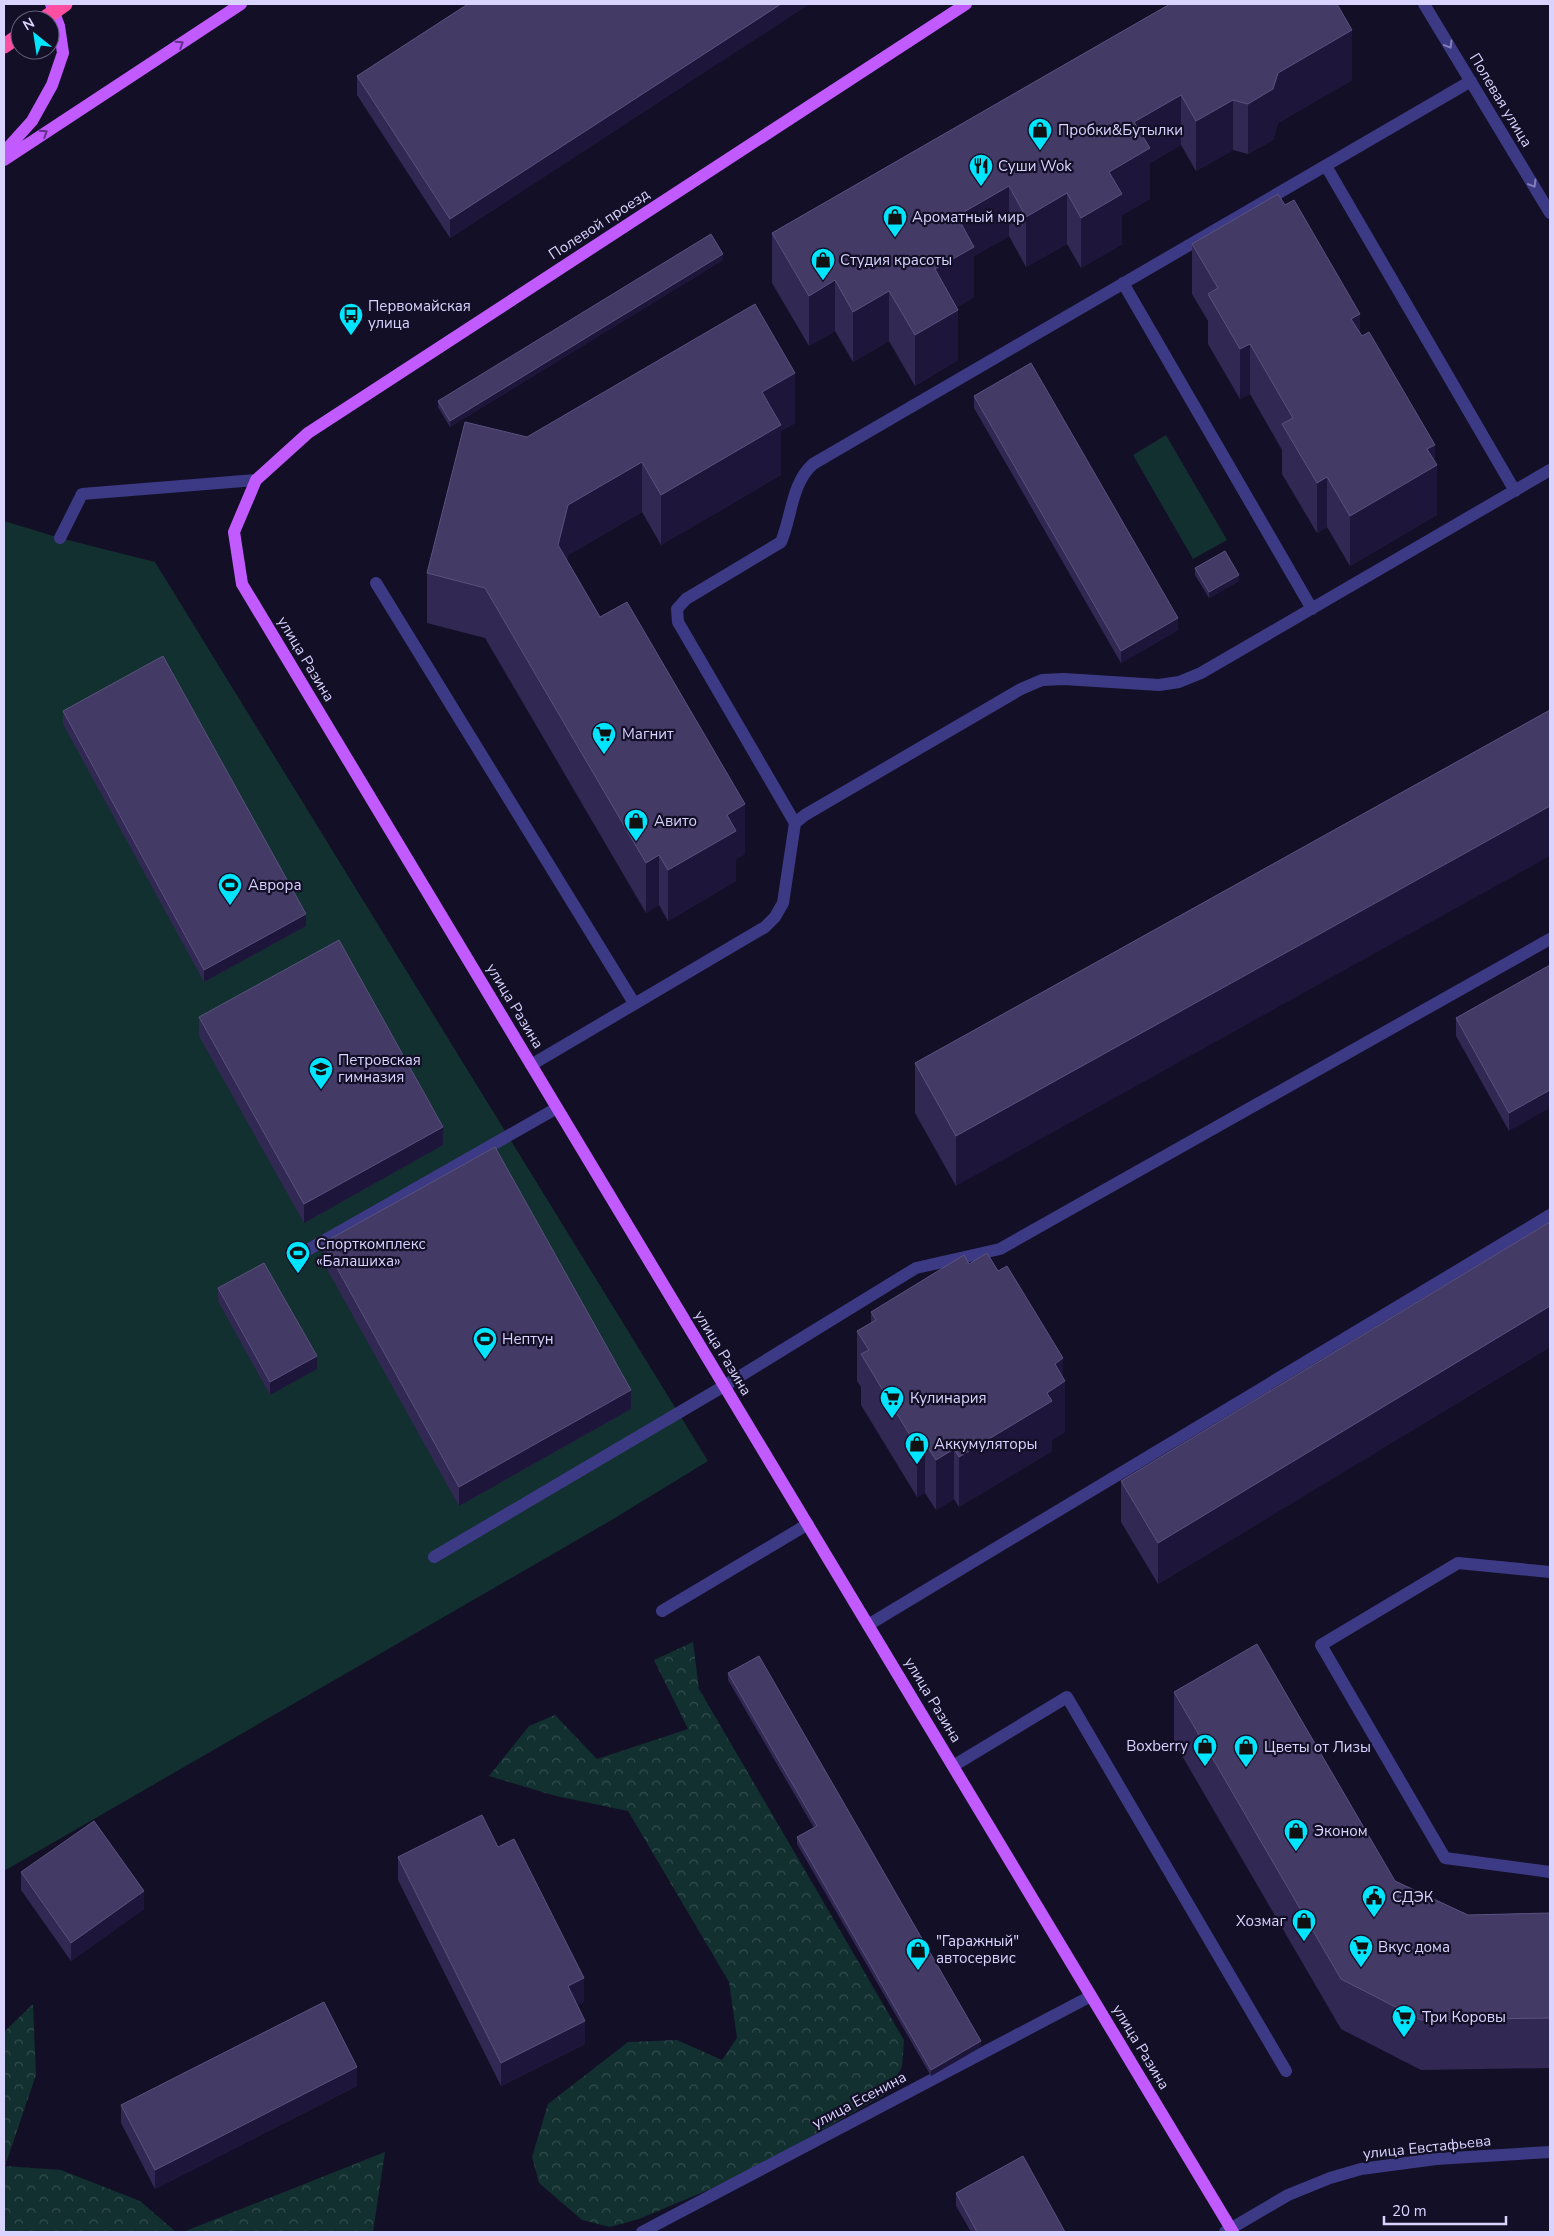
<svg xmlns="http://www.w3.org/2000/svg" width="1554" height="2236" font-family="'Nunito Sans',sans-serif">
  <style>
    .forest { fill: url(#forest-crowns) }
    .green { fill: #12302f }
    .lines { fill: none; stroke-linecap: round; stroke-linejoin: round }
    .minor { stroke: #3d3a85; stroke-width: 12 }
    .major { stroke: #c25bff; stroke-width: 12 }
    .highway { stroke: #ff4fa3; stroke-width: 15 }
    .highway-bridge { stroke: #ff4fa3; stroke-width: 15 }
    .wall { fill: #312854 }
    .shaded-wall { fill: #1d163a }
    .building { fill: #433a66; stroke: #5a527e }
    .oneway { stroke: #623188 }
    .oneway2 { stroke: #837fbc }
    .labels { text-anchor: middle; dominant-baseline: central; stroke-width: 4.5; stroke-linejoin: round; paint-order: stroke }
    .street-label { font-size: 15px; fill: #d9d4ff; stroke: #130f26 }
    .poi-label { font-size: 15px; fill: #d9d4ff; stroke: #130f26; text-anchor: start }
  </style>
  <defs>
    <pattern id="forest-crowns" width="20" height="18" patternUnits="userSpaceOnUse" patternTransform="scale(1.25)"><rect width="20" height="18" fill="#12302f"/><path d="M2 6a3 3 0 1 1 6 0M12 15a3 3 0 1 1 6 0" fill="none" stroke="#344d4e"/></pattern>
  </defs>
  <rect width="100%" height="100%" fill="#130f26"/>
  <!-- forest -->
  <path class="forest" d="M693 1642 699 1689 904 2040 902 2067 886 2094 739 2177 639 2219 610 2227 582 2220 539 2183 532 2157 548 2104 628 2042 677 2040 722 2060 737 2038 729 1982 628 1811 556 1796 489 1776 529 1726 555 1715 597 1759 688 1729 654 1660Z
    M33 2004 36 2075 5 2166 61 2170 140 2201 176 2232H4V2032Z
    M385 2152 373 2232H183Z"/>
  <!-- green -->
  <path class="green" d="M1166 435 1227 540 1193 559 1133 455Z
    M4 521 60 538 155 562 708 1461 610 1521 4 1871Z"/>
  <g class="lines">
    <!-- minor -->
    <path class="minor" d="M1424 4 1550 213
      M1326 166 1515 491
      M1123 283 1312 609
      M60 538 82 494 256 480
      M376 583 634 1003
      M795 823 678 622 677 609 686 599 781 542C792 516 791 484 813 464L1471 81
      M531 1065 765 927 775 917 783 903 795 823 805 815 1021 689 1042 680 1064 679 1159 685 1179 682 1201 673 1550 470
      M297 1256 557 1108
      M434 1557 724 1386 916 1268 1000 1249 1550 939
      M1550 1572 1458 1563 1321 1645 1445 1858 1550 1872
      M662 1611 808 1524
      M868 1625 1550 1215
      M953 1766 1067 1697 1286 2071
      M642 2232 1091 1996
      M1225 2232 1288 2195 1330 2178 1361 2169 1436 2159 1550 2152"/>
    <!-- major -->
    <path class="major" d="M966 4 308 433 256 480 234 532 242 584 1233 2232
      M4 152 32 121 52 85 63 53 59 26 51 4
      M4 160 241 4"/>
    <!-- highway -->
    <path class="highway" d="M4 46 20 35"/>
    <!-- highway-bridge -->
    <path class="highway-bridge" d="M42 20 65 4"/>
  </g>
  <!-- wall -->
  <path class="wall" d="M468 4H809L450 238 357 95V76Z
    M1170 4 1352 80 1278 123 1273 140 1248 154 1233 150 1196 171 1181 145 1150 163V199L1122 215V244L1081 268 1067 244 1026 267 1009 236 974 256V297L957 307 958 360 915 386 889 341 853 362 835 331 809 346 772 283V233Z
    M1192 244 1360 333 1435 461 1437 515 1350 566 1327 527 1317 533 1282 474V450L1250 394 1240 399 1208 344V321L1192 294Z
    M723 260 450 427 438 407V401Z
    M974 396 1178 630 1121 663 974 408Z
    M795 423 781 431V475L661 545 642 512 568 555 567 560 600 617 745 854 736 859V881L668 921 659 905 646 913 485 638 427 623V573L527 437Z
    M1195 568 1239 581 1209 598 1195 575Z
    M1550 710 956 1186 915 1113V1063Z
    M63 711 306 926 204 982 63 724Z
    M1550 965 1509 1131 1456 1036V1018Z
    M199 1017 443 1145 304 1223 199 1036Z
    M1550 1222V1347L1158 1584 1121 1522V1481Z
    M323 1243 631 1409 459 1506 323 1262Z
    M969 1264 1063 1378 1065 1432 1052 1440V1451L959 1507 954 1499 936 1510 925 1493 917 1497 861 1405V1387L857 1381V1331L871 1323V1312Z
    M218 1288 317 1369 270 1395 218 1301Z
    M728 1673 981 2047 931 2076 797 1844V1837L814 1828 728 1680Z
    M1174 1692 1395 1881 1468 1915 1550 1913V2068L1421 2070 1341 2029 1174 1742Z
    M498 1847 584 2002 577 2005 585 2044 501 2086 398 1880V1857Z
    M21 1872 144 1909 71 1961 21 1890Z
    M357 2086 155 2189 121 2123V2105Z
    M956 2193 1065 2232H971L956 2206Z"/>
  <!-- shaded-wall -->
  <path class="shaded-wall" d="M781 4H809L450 238V219Z
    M1352 30V80L1278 123 1273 140 1248 154V104L1278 73Z
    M1181 95V145L1150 163V199L1122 215V244L1081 268V218L1109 172 1134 122Z
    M1233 100V150L1196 171V121Z
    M1009 186V236L974 256V297L935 320V269L957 216Z
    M1067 193V244L1026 267V217Z
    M723 254V260L450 427V421Z
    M835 280V331L809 346V296Z
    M889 291V341L853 362V312Z
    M958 310V360L915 386V335Z
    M1360 314V364L1351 319Z
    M1250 344V394L1240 399V349Z
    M795 373V423L781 431V475L661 545V495L762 392Z
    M1435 445V466L1437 465V515L1350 566V516L1427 449Z
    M642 462V512L568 555 558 595V545L568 505Z
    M1327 477V527L1317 533V483Z
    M1239 575V581L1209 598V592Z
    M1178 618V630L1121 663V651Z
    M745 804V854L736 859V881L668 921V870L727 815Z
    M1550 806V856L956 1186V1136Z
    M659 855V905L646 913V863Z
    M306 914V926L204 982V970Z
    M1550 1090V1108L1509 1131V1113Z
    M443 1127V1145L304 1223V1204Z
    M1550 1306V1347L1158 1584V1543Z
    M317 1356V1369L270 1395V1382Z
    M1063 1358V1383L1065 1381V1432L1052 1440V1451L959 1507V1457L1047 1393 1055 1364Z
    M631 1390V1409L459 1506V1487Z
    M925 1443V1493L917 1497V1447Z
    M954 1449V1499L936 1510V1460Z
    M144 1891V1909L71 1961V1943Z
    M584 1978V2002L568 2010V1986Z
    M585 2021V2044L501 2086V2063Z
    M981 2041V2047L931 2076V2070Z
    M357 2067V2086L155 2189V2170Z"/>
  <!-- building -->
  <path class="building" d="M468 4H781L450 219 357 76Z
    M1170 4H1337L1352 30 1278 73 1273 89 1248 104 1233 100 1196 121 1181 95 1134 122 1150 148 1109 172 1122 194 1081 218 1067 193 1026 217 1009 186 957 216 974 247 935 269 958 310 915 335 889 291 853 312 835 280 809 296 772 233Z
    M1278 194 1285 205 1294 200 1360 314 1351 319 1362 336 1369 332 1435 445 1427 449 1437 465 1350 516 1327 477 1317 483 1282 424 1293 418 1250 344 1240 349 1208 294 1218 288 1192 244Z
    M711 234 723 254 450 421 438 401Z
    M755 304 795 373 762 392 781 425 661 495 642 462 568 505 558 545 600 617 627 602 745 804 727 815 736 831 668 870 659 855 646 863 485 588 427 573 465 422 527 437Z
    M1031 363 1178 618 1121 651 974 396Z
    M1225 551 1239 575 1209 592 1195 568Z
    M163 656 306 914 204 970 63 711Z
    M1550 710V806L956 1136 915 1063Z
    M339 940 443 1127 304 1204 199 1017Z
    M1550 965V1090L1509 1113 1456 1018Z
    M495 1147 631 1390 459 1487 323 1243Z
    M1550 1222V1306L1158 1543 1121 1481Z
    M987 1253 998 1271 1007 1266 1063 1358 1055 1364 1065 1381 1047 1393 1052 1401 959 1457 954 1449 936 1460 925 1443 917 1447 861 1354 869 1350 857 1331 876 1320 871 1312 964 1255 969 1264Z
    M264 1263 317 1356 270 1382 218 1288Z
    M1257 1644 1395 1881 1468 1915 1550 1913V2018L1421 2020 1341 1979 1174 1692Z
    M759 1656 981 2041 931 2070 797 1837 817 1826 728 1673Z
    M482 1815 498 1847 514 1839 584 1978 568 1986 585 2021 501 2063 398 1857Z
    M94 1821 144 1891 71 1943 21 1872Z
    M324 2002 357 2067 155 2170 121 2105Z
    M1023 2156 1065 2232H977L956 2193Z"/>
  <!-- one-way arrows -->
  <defs><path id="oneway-chevron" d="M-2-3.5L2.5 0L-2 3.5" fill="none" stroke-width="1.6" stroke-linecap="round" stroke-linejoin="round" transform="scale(1.25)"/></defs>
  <g class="oneway">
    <use href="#oneway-chevron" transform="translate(180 44) rotate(-33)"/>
    <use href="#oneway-chevron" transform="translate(44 133) rotate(-33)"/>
  </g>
  <g class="oneway2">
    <use href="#oneway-chevron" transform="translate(1449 45) rotate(59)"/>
    <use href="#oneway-chevron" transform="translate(1533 184) rotate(59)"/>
  </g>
  <!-- icons -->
  <defs>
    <symbol id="shop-pin" viewBox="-11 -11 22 30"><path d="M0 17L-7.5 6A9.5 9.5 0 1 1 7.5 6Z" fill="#00e5ff" stroke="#130f26"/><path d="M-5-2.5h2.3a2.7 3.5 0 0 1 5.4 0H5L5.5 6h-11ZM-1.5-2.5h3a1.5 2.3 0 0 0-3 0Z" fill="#111"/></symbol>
    <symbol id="restaurant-pin" viewBox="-11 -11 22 30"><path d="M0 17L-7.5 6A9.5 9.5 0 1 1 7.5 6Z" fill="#00e5ff" stroke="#130f26"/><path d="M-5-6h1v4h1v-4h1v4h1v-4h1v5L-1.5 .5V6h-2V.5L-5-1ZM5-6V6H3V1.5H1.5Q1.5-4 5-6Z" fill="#111"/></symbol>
    <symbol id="bus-pin" viewBox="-11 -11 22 30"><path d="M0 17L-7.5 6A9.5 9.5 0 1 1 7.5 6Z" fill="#00e5ff" stroke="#130f26"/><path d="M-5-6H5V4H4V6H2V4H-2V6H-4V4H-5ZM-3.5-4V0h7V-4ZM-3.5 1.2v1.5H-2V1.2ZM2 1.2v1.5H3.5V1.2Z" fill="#111"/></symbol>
    <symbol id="supermarket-pin" viewBox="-11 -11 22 30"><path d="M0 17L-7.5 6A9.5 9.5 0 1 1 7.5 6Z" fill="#00e5ff" stroke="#130f26"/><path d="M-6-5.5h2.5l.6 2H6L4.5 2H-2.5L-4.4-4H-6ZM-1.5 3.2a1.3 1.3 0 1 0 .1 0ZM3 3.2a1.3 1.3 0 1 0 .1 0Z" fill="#111"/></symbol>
    <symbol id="stadium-pin" viewBox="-11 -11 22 30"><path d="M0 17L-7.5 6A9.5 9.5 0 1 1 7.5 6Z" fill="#00e5ff" stroke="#130f26"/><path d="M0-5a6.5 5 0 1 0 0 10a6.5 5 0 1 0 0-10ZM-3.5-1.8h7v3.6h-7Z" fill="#111"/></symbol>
    <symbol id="school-pin" viewBox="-11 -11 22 30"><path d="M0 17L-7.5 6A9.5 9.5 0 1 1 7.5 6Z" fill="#00e5ff" stroke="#130f26"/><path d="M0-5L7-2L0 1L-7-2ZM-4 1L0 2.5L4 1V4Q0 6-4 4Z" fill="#111"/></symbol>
    <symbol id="civic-pin" viewBox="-11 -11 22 30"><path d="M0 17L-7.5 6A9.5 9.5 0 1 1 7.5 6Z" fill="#00e5ff" stroke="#130f26"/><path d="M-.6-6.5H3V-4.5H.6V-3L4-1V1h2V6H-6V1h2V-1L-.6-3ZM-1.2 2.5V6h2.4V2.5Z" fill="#111"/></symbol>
  </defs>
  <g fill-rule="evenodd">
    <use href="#shop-pin" x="1026" y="116" width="28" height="38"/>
    <use href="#restaurant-pin" x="967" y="152" width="28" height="38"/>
    <use href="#shop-pin" x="881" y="203" width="28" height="38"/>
    <use href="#shop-pin" x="809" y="246" width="28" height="38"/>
    <use href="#bus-pin" x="337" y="301" width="28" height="38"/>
    <use href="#supermarket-pin" x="590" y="720" width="28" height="38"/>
    <use href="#shop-pin" x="622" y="807" width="28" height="38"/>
    <use href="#stadium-pin" x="216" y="871" width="28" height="38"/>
    <use href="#school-pin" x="307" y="1055" width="28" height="38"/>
    <use href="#stadium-pin" x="284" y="1239" width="28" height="38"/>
    <use href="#stadium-pin" x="471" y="1325" width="28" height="38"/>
    <use href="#supermarket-pin" x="878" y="1384" width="28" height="38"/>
    <use href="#shop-pin" x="903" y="1430" width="28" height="38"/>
    <use href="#shop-pin" x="1191" y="1732" width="28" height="38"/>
    <use href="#shop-pin" x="1232" y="1733" width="28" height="38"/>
    <use href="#shop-pin" x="1282" y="1817" width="28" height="38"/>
    <use href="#civic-pin" x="1360" y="1883" width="28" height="38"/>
    <use href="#shop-pin" x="1290" y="1907" width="28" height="38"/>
    <use href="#supermarket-pin" x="1347" y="1933" width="28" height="38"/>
    <use href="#shop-pin" x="904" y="1936" width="28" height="38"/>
    <use href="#supermarket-pin" x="1390" y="2003" width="28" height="38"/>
  </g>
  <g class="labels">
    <!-- street labels -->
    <g class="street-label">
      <text transform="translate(1501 100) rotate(59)">Полевая улица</text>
      <text transform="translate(599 224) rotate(-33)">Полевой проезд</text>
      <text transform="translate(306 659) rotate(59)">улица Разина</text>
      <text transform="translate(515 1006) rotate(59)">улица Разина</text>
      <text transform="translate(723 1353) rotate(59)">улица Разина</text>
      <text transform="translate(933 1700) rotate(59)">улица Разина</text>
      <text transform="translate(1141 2047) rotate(59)">улица Разина</text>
      <text transform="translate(859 2100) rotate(-28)">улица Есенина</text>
      <text transform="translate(1427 2147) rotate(-6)">улица Евстафьева</text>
    </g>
    <!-- poi labels -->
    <g class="poi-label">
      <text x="1058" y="130">Пробки&amp;Бутылки</text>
      <text x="998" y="166">Суши Wok</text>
      <text x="912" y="217">Ароматный мир</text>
      <text x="840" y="260">Студия красоты</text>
      <text x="368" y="306">Первомайская<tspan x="368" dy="17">улица</tspan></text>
      <text x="622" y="734">Магнит</text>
      <text x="654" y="821">Авито</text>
      <text x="248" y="885">Аврора</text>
      <text x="338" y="1060">Петровская<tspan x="338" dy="17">гимназия</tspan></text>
      <text x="316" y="1244">Спорткомплекс<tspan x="316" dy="17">«Балашиха»</tspan></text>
      <text x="502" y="1339">Нептун</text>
      <text x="910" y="1398">Кулинария</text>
      <text x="934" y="1444">Аккумуляторы</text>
      <text x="1188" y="1746" text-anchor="end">Boxberry</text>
      <text x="1264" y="1747">Цветы от Лизы</text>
      <text x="1314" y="1831">Эконом</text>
      <text x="1392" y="1897">СДЭК</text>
      <text x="1286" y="1921" text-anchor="end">Хозмаг</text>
      <text x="936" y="1941">"Гаражный"<tspan x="936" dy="17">автосервис</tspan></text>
      <text x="1378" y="1947">Вкус дома</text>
      <text x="1422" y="2017">Три Коровы</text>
    </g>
  </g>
  <!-- border -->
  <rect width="1554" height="2236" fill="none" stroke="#d9d4ff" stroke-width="10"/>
  <!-- north arrow -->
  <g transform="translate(35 35) rotate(330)"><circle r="24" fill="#130f26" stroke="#625e7d"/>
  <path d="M0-4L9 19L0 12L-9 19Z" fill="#00e5ff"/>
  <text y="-8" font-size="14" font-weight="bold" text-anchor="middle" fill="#d9d4ff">N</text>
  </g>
  <!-- scale -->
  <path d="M1384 2216v8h122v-8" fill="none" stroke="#d9d4ff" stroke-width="2.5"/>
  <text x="1392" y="2216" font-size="15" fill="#d9d4ff" stroke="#130f26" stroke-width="4" paint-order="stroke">20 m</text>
</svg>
